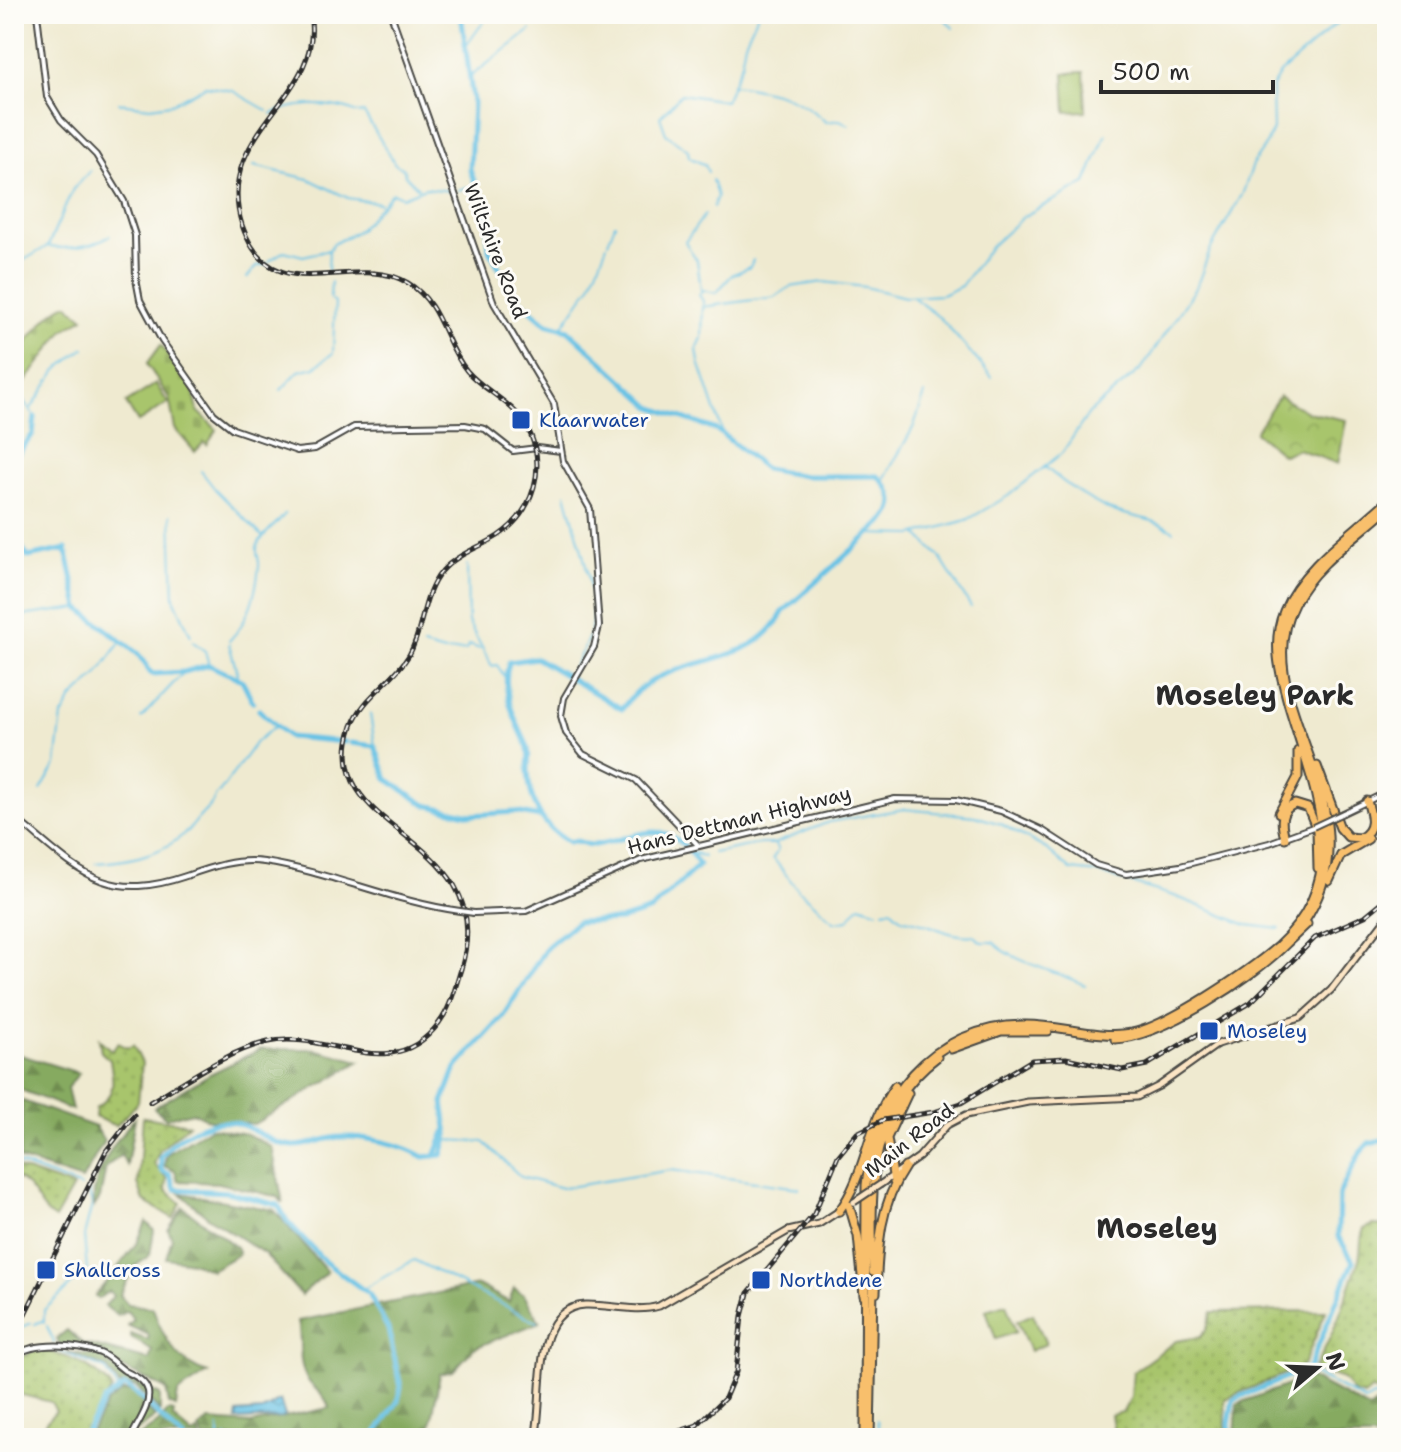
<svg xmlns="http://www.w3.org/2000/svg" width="1401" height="1452" font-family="'Shantell Sans',sans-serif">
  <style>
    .grass { fill: url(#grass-dots); stroke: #6a784c; stroke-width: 2 }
    .forest { fill: url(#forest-firs); stroke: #586a46; stroke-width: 2 }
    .cemetery { fill: url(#cemetery-stones); stroke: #6a784c; stroke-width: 2 }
    .park { fill: url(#park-crowns); stroke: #6a784c; stroke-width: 2 }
    .pitch { fill: #a8c56c; stroke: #6a784c; stroke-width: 2 }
    .water { fill: url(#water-ripples); stroke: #497688; stroke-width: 2 }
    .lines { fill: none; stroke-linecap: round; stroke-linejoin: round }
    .stream { stroke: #67c2e5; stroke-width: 2 }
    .river { stroke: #67c2e5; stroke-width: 5 }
    .tertiary-casing { stroke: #484844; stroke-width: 8 }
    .secondary-casing { stroke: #484844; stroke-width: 9 }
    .motorway-casing { stroke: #484844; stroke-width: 11 }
    .tertiary { stroke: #fff; stroke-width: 4 }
    .secondary { stroke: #fce5c4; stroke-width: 5 }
    .motorway { stroke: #f8bf6c; stroke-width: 7 }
    .rail-casing { stroke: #2b2b2b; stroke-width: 5 }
    .rail { stroke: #fdfcf7; stroke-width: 2; stroke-dasharray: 6; stroke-linecap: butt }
    .tertiary-bridge-casing { stroke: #484844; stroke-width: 8; stroke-linecap: butt }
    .secondary-bridge-casing { stroke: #484844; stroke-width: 9; stroke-linecap: butt }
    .tertiary-bridge { stroke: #fff; stroke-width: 4 }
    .secondary-bridge { stroke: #fce5c4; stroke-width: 5 }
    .transit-dot { fill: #1a4fb4; stroke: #fdfcf7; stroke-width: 3 }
    .labels { text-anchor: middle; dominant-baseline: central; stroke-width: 6; stroke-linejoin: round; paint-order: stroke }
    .street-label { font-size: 20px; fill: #2b2b2b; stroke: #fdfcf7 }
    .transit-label { font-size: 20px; fill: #164399; stroke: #fdfcf7; text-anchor: start }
    .district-label { font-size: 28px; font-weight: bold; fill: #2b2b2b; stroke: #fdfcf7 }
  </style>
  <defs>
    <pattern id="grass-dots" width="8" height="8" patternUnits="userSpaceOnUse" patternTransform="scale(2)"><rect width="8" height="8" fill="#a8c56c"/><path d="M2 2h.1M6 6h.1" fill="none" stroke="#91a95e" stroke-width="1.8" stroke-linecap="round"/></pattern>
    <pattern id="forest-firs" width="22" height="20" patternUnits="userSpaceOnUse" patternTransform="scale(2)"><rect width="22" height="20" fill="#86aa60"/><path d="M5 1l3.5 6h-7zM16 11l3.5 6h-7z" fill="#6e8b4f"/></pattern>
    <pattern id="cemetery-stones" width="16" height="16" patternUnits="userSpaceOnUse" patternTransform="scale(2)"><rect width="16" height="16" fill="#a8c56c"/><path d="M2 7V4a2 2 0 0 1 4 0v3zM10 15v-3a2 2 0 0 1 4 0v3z" fill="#91a95e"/></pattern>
    <pattern id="park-crowns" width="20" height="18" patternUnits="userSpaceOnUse" patternTransform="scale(2)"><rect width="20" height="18" fill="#a8c56c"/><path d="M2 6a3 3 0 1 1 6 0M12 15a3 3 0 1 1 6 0" fill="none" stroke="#91a95e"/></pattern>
    <pattern id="water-ripples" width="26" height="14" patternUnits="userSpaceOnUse" patternTransform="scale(2)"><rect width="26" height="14" fill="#67c2e5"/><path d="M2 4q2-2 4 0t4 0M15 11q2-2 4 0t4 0" fill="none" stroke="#559eba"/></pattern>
  </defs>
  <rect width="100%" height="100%" fill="#fdfcf7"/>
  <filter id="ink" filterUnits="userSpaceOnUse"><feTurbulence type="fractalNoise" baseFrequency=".0125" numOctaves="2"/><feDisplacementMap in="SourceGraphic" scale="16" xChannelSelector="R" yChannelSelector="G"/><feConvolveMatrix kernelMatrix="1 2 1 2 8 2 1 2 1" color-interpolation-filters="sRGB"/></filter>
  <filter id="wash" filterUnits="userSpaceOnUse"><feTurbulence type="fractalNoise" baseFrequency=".006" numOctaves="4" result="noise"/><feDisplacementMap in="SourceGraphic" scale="32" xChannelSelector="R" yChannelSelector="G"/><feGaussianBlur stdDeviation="1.8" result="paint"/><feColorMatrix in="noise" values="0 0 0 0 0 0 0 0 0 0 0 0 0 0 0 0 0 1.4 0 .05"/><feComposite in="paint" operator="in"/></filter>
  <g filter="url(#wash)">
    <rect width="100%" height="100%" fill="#efead0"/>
    <!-- grass -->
    <path class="grass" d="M99 1039 112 1051 118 1043 128 1048 133 1045 142 1063 138 1102 116 1126 95 1117 96 1108C116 1094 114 1083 110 1060L101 1052Z
      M143 1117 189 1124 160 1150 154 1164 167 1178 166 1190 181 1203 173 1218 144 1201 138 1183Z
      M14 1167 73 1187 55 1219C36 1208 37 1187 14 1177Z
      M1373 1225 1387 1226V1394L1371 1390 1364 1396 1353 1393 1343 1379 1314 1369C1334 1334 1347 1297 1359 1259 1362 1248 1359 1240 1364 1229Z
      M1326 1311 1303 1366 1225 1399 1226 1438C1208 1438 1193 1439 1177 1433L1167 1438H1115L1111 1415 1123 1412 1131 1397 1133 1372 1176 1341 1200 1337 1207 1328 1212 1312Z
      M35 1350C60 1351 98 1368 112 1389L81 1438H47L45 1423 56 1411 51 1402 14 1393V1361Z"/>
    <!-- forest -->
    <path class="forest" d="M261 1049H314L360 1061 254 1124 209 1120 193 1112 166 1118 154 1108 210 1074Z
      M14 1053 79 1073 67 1088 72 1110 16 1088Z
      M20 1100 96 1127 104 1141 82 1180 19 1159 22 1108Z
      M135 1118 127 1165 121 1155 106 1167 100 1198 94 1207C90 1177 115 1140 135 1118Z
      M210 1128 247 1134 272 1147 283 1203 278 1197 218 1183 178 1181 175 1171 164 1166 167 1154Z
      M180 1193 274 1210 327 1272 301 1295 265 1254 209 1218Z
      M183 1207 236 1247 239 1254 211 1270 192 1262 166 1258 172 1238 168 1230Z
      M146 1222 154 1230 150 1255 134 1267 120 1295 128 1304 153 1308C162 1336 178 1365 208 1373L178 1393 176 1407 169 1404 166 1389 119 1366 102 1352 59 1344 57 1338 67 1330 82 1343 149 1360 152 1351 131 1337V1334L148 1340 149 1335 127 1325 134 1320 127 1311 118 1316 105 1306 113 1296 109 1291 98 1299 95 1296 137 1243Z
      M478 1285 509 1302 514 1288 524 1295 540 1322 474 1348 453 1371 440 1374 430 1430 423 1438H203L199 1428 209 1421 251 1424 329 1408C325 1392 314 1391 307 1379 297 1363 302 1339 298 1321Z
      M67 1352 100 1356 125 1378 160 1395V1412L137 1387 125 1384 120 1386 107 1368Z
      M1309 1377 1369 1409 1377 1403 1387 1414 1383 1438H1235L1237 1404Z
      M123 1391 133 1392 155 1417 127 1438H87L107 1403Z
      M168 1411 174 1412 173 1418 193 1435 198 1432 200 1438H137L158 1423Z"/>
    <!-- cemetery -->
    <path class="cemetery" d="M67 304 84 318 64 330 23 385 14 356C32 339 44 314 67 304Z
      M161 345 192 386 198 411 217 430 207 445 204 442 195 452 175 429 169 398 147 364Z"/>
    <!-- park -->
    <path class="park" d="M1279 396 1307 412 1346 420 1338 464 1298 449 1283 455 1255 432Z"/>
    <!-- pitch -->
    <path class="pitch" d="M1084 72 1086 111 1066 112 1064 73Z
      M156 384 168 403 138 422 126 403Z
      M1006 1304 1016 1332 996 1339 986 1310Z
      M1033 1314 1046 1344 1030 1351 1017 1321Z"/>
    <!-- water -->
    <path class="water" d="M280 1400 285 1416 282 1418 236 1420 237 1413 262 1411Z"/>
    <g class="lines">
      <!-- stream -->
      <path class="stream" d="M941 14 953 28
        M466 46 489 14
        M742 58 745 42 758 14
        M470 77 531 30
        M733 85C772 90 798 96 826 122L840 120 849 125
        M119 103 150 107 171 104 206 86 233 91 268 111
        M272 114C293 103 324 103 347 109 354 111 355 115 364 113L395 164 404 169 405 175 418 188
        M254 166 309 179 348 198 379 203
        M708 172 705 165 689 157 688 150 666 134 660 117 681 94 725 101 743 60
        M712 180 717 196 713 207
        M458 190 468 187 477 191
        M608 242 615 224
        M50 247C68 250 95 246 110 235
        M269 261 284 251 303 256 329 250 333 244 359 230 392 193 402 197 425 188 451 191
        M14 266 48 246 73 189 90 171
        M328 272 329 250
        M247 278 257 266 267 264
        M701 290 697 260 685 242 705 214
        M914 298 940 318 992 377
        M14 305 17 323 14 339
        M702 307 775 297 790 287 823 282 865 287 905 297 942 295 961 286 991 246 1024 216 1086 183 1106 134
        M562 327 591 285 607 245
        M14 388 33 414
        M281 390 299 371 315 367 333 353 335 302 330 299 331 282
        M30 410 57 370 84 348
        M723 434 699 362 697 349 702 338 703 301 699 295 702 290 716 293 732 275 750 267 753 260
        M1045 467C1064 483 1085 499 1108 509 1131 518 1153 517 1174 531
        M201 471 215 489 263 537
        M883 481 913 428 925 394
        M566 493C575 531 599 592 591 630 587 646 576 660 570 676
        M171 515 174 598 191 636
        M867 534 913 535 967 520 1008 496 1062 453 1089 413 1142 368 1196 288 1211 248 1242 195 1254 162 1267 143 1273 129 1272 87 1280 73 1347 14
        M918 535 939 556 971 607
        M14 537V536
        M467 565 468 622 492 666 497 665 506 679
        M14 617 79 608
        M192 641 205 651 209 665
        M229 641C249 620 256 595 259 566 260 560 256 554 257 548 259 537 278 523 285 514
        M229 644 239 679
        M423 646 444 652 466 650 469 645 480 649
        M370 714 375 746
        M141 718 184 672
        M41 790 56 765 62 716 72 699 98 674 120 643
        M219 793 256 742 274 727
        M775 845 778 850 773 858 799 891
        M713 853 759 844H774L829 822 904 809 975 816 1001 824 1048 850 1071 870 1098 873 1177 897 1247 925 1280 929
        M694 857 695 853 704 857
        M95 863C135 861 173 852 197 820 205 810 212 807 216 795
        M801 892 835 922 848 920 860 905 878 911
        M884 911 891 909 902 919C926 919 947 939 974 935L981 942H993C1012 962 1059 972 1085 985
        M14 1095 19 1110 14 1158
        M447 1140 484 1142 521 1177 562 1188 671 1170 799 1188
        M14 1162 81 1187
        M363 1289 414 1260 537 1322
        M44 1322V1310L87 1270 84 1236 92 1205 89 1192
        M35 1324 44 1320
        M47 1326 54 1343
        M22 1327 31 1323
        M55 1349 105 1369 119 1390
        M1307 1370 1365 1401 1373 1396 1387 1399
        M1379 1399 1387 1411
        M877 1420 880 1438
        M219 1438V1428
        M226 1438V1437"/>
      <!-- river -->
      <path class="river" d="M14 459 33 434 35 417
        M14 536 28 557 66 549 79 608 138 654 152 674 184 672 209 665 242 680 253 702
        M259 710 289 737 345 742
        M351 743 375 746 387 779 426 805 471 815 515 812 540 817
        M435 1156 445 1132
        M82 1438 105 1400 125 1386C134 1388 169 1428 184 1438
        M373 1438 398 1401 401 1387 388 1329 369 1294 325 1262 287 1221 278 1205 227 1192 175 1189 170 1175 161 1170V1157C176 1136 209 1117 236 1123 257 1128 270 1145 293 1146 308 1147 325 1137 341 1137 366 1136 404 1145 424 1157L442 1155 448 1135 443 1102 456 1068 503 1016 547 947 577 922 620 920 651 910 699 865C665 810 639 839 594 845 584 846 579 838 569 842 541 827 529 800 528 770 528 761 530 753 527 745 515 719 500 691 509 662L536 658 622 709C663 647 749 677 783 612L887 518C899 500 891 490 878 476H805L765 469 717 430 652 407 568 330 547 324 516 297 489 250 487 215 470 170 473 102 461 14
        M1231 1438 1229 1424 1233 1400 1309 1368 1353 1261 1338 1236 1339 1194 1360 1153 1369 1143 1382 1140 1387 1144"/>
    </g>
  </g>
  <g filter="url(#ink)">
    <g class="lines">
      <defs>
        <path id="tertiary" d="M37 14 47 97 61 120 96 155 124 201 135 235 136 279 140 300 162 341 214 414 233 429 297 451 315 449 354 427 465 425 485 429 513 451 537 448 561 451
          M391 14 494 303 554 404 563 461 590 509 599 626 594 647 564 698 561 716 566 733 583 754 636 780 698 845
          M1343 813 1387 792
          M14 817C76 867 101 905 186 876 211 867 237 858 264 862 330 872 394 902 460 911
          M474 913 526 911 641 860 895 799 956 800 1001 811 1042 830 1096 865 1126 874 1180 866 1269 843 1313 827
          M14 1356C35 1341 76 1344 100 1353 109 1356 116 1365 125 1371 135 1376 145 1380 148 1391 151 1407 136 1424 131 1438"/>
        <path id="secondary" d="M881 1184 919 1157 947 1125 966 1115 1028 1102 1137 1097 1159 1086 1218 1044 1300 1018 1331 990 1387 917
          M535 1438C545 1400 529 1308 585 1305 609 1304 635 1313 659 1306L788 1231 819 1224 839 1211"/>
        <path id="motorway" d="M1317 766 1340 828 1348 837 1360 838C1376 830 1372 816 1367 801
          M1279 813 1298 777V751
          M1285 838C1281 824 1279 810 1295 804L1308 808 1317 830 1318 868
          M1329 881 1341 855 1368 839
          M1303 924C1383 807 1243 701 1294 604 1313 566 1356 537 1387 509
          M1287 943 1307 924
          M1115 1039C1162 1037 1254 977 1287 943
          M951 1049 1001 1031H1048
          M894 1182 887 1138 908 1093
          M849 1205 858 1236 864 1296
          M839 1211C866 1176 867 1124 895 1086
          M873 1272C871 1193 866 1110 937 1057
          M876 1293C878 1249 879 1205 905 1167
          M865 1438 866 1185C874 1100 932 1026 1023 1025 1059 1024 1095 1039 1132 1033 1168 1026 1248 972 1277 947 1356 875 1314 791 1289 706 1280 674 1271 643 1284 611 1302 567 1353 533 1387 501
          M870 1438 873 1288"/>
      </defs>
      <!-- tertiary casing -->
      <use href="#tertiary" class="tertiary-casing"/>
      <!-- secondary casing -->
      <use href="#secondary" class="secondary-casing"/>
      <!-- motorway casing -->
      <use href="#motorway" class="motorway-casing"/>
      <!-- tertiary -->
      <use href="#tertiary" class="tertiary"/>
      <!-- secondary -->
      <use href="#secondary" class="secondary"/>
      <!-- motorway -->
      <use href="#motorway" class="motorway"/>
      <defs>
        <path id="rail" d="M150 1102C186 1081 227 1051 268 1042 328 1029 391 1087 439 1023 451 1007 455 988 461 969 502 830 314 838 352 726 363 696 393 682 409 655 424 629 421 596 442 571 457 554 479 548 498 536 534 512 548 466 527 427 513 402 485 392 467 371 443 342 442 304 408 283 354 250 272 315 242 225 212 131 326 98 310 14
          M14 1336 106 1151 134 1115
          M659 1438 697 1425 725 1398 736 1372 742 1316 748 1293 814 1214 838 1156 857 1133 883 1120 934 1112 961 1103 1032 1060 1066 1058 1122 1070 1147 1065 1250 1003 1315 938 1365 916 1387 898"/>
      </defs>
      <!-- rail casing -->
      <use href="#rail" class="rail-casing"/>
      <!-- rail -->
      <use href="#rail" class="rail"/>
      <defs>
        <path id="tertiary-bridge" d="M1313 827 1343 813
          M460 911 474 913"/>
        <path id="secondary-bridge" d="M854 1202 881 1184"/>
      </defs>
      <!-- tertiary-bridge casing -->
      <use href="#tertiary-bridge" class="tertiary-bridge-casing"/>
      <!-- secondary-bridge casing -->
      <use href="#secondary-bridge" class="secondary-bridge-casing"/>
      <!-- tertiary-bridge -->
      <use href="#tertiary-bridge" class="tertiary-bridge"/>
      <!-- secondary-bridge -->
      <use href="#secondary-bridge" class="secondary-bridge"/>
    </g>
  </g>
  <!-- markers -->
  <g class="transit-dot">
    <rect x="511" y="410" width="20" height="20" rx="4"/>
    <rect x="1199" y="1021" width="20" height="20" rx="4"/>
    <rect x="36" y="1260" width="20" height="20" rx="4"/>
    <rect x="751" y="1270" width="20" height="20" rx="4"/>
  </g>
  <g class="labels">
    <!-- street labels -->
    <g class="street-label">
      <text transform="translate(496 251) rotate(69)">Wiltshire Road</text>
      <text transform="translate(739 820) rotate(-14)">Hans Dettman Highway</text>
      <text transform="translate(909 1140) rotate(-38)">Main Road</text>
    </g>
    <!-- transit labels -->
    <g class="transit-label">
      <text x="539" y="420">Klaarwater</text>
      <text x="1227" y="1031">Moseley</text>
      <text x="64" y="1270">Shallcross</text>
      <text x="779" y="1280">Northdene</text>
    </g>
    <!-- district labels -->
    <g class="district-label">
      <text x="1255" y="695">Moseley Park</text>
      <text x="1157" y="1228">Moseley</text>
    </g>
  </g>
  <!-- margin -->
  <rect width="1401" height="1452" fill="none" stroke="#fdfcf7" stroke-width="48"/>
  <!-- north arrow -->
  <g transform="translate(1317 1368) rotate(71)" stroke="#fdfcf7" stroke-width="6" paint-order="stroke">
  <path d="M0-6L14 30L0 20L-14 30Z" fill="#2b2b2b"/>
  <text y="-12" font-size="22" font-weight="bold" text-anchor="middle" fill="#2b2b2b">N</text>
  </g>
  <!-- scale -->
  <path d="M1101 80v12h172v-12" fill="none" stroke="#2b2b2b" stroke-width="4"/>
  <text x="1113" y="80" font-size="24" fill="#2b2b2b" stroke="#fdfcf7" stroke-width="6" paint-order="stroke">500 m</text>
</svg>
